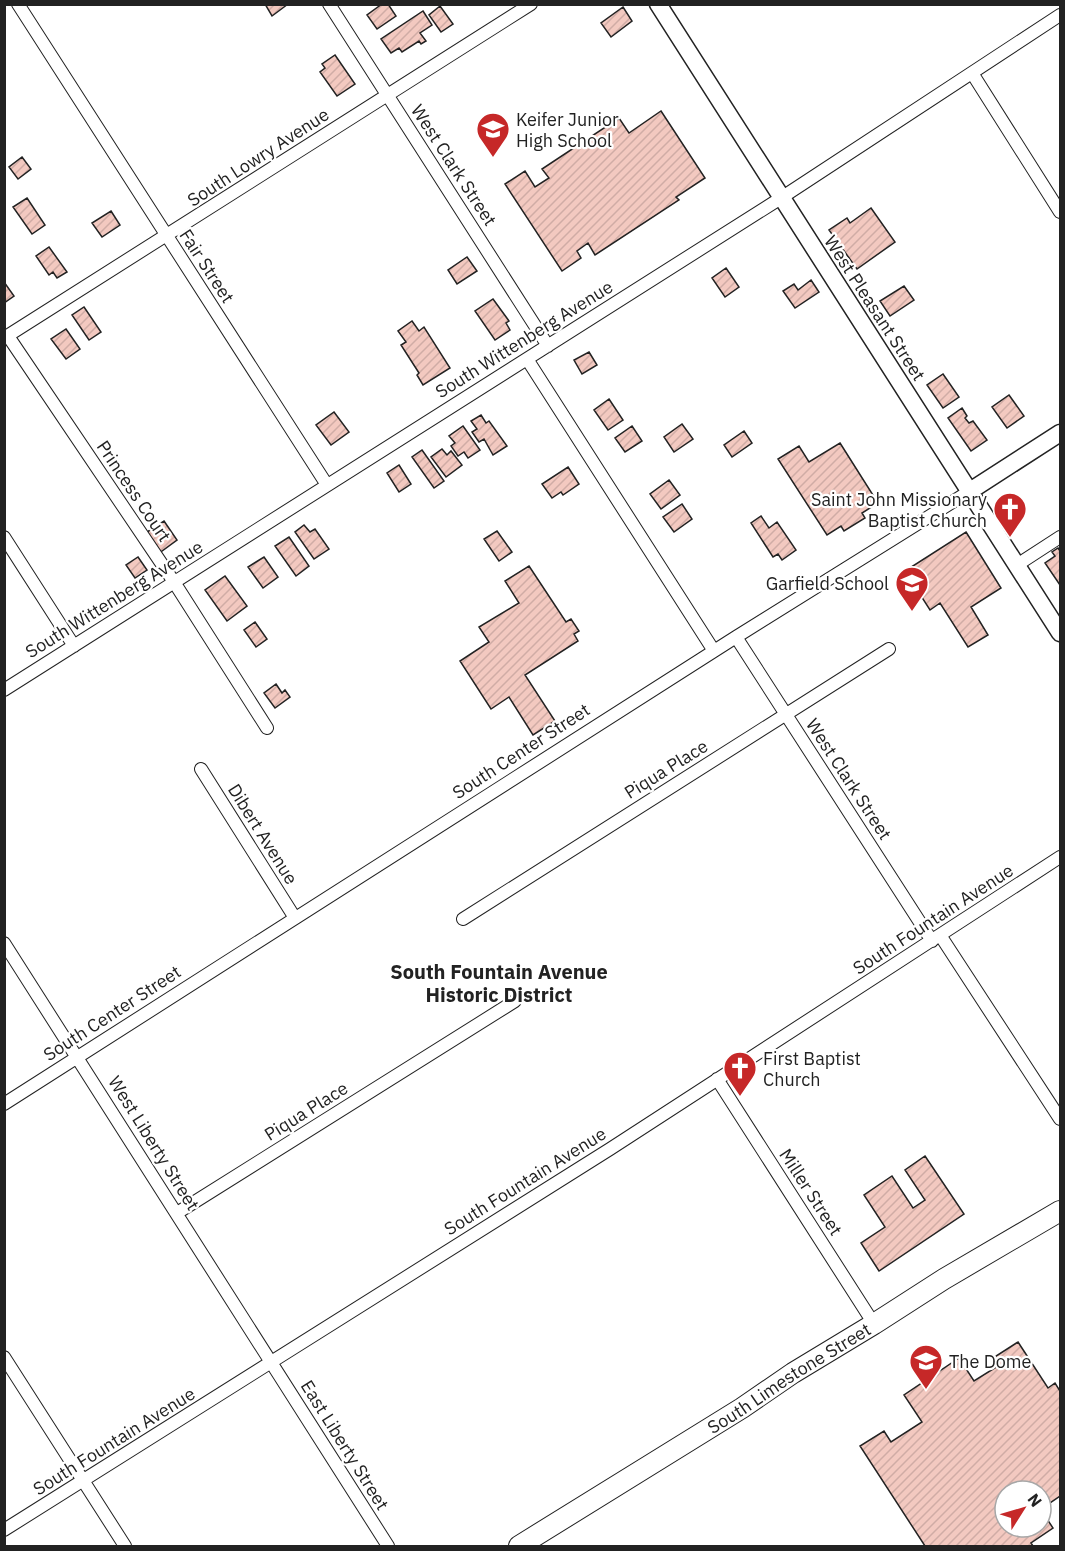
<svg xmlns="http://www.w3.org/2000/svg" width="1065" height="1551" font-family="'IBM Plex Sans',sans-serif">
  <style>
    .building { fill: url(#building-hatch); stroke: #222; stroke-width: 1.5 }
    .lines { fill: none; stroke-linecap: round; stroke-linejoin: round }
    .street-casing { stroke: #222; stroke-width: 14 }
    .secondary-casing { stroke: #222; stroke-width: 19 }
    .primary-casing { stroke: #222; stroke-width: 22 }
    .street { stroke: #fff; stroke-width: 12 }
    .secondary { stroke: #fff; stroke-width: 16 }
    .primary { stroke: #fff; stroke-width: 20 }
    .labels { text-anchor: middle; dominant-baseline: central; stroke-width: 4.5; stroke-linejoin: round; paint-order: stroke }
    .poi-label { font-size: 18px; fill: #222; stroke: #fff; text-anchor: start }
    .street-label { font-size: 18px; fill: #222; stroke: #fff }
    .neighbourhood-label { font-size: 20px; font-weight: bold; fill: #222; stroke: #fff }
  </style>
  <defs>
    <pattern id="building-hatch" width="6" height="6" patternUnits="userSpaceOnUse" patternTransform="scale(1.5)"><rect width="6" height="6" fill="#f3c9c0"/><path d="M-1 1l2-2M0 6l6-6M5 7l2-2" fill="none" stroke="#d0aca5"/></pattern>
  </defs>
  <rect width="100%" height="100%" fill="#fff"/>
  <!-- building -->
  <path class="building" d="M265 4H288L272 16Z
    M382 4H388L396 16 377 29 367 15Z
    M440 6 453 24 441 32 429 15Z
    M623 7 632 21 611 37 601 23Z
    M423 11 432 25 420 33 426 41 421 44 419 41 402 52 399 48 391 53 381 39Z
    M335 55 355 84 337 96 320 72 325 68 322 64Z
    M661 111 705 178 676 197 679 200 595 255 588 243 577 251 581 258 562 271 505 184 525 171 535 187 549 178 542 169 619 118 629 133Z
    M22 157 31 169 18 179 9 167Z
    M27 198 45 225 32 234 13 207Z
    M871 208 895 242 857 269 829 230 847 218 850 223Z
    M111 211 120 225 102 237 92 223Z
    M49 247 67 272 57 278 53 272 49 275 36 256Z
    M467 257 477 271 457 284 448 270Z
    M726 268 739 287 725 297 712 278Z
    M811 280 819 292 795 308 783 291 794 284 798 290Z
    M4 282 14 296 4 303Z
    M904 286 914 300 890 316 880 301Z
    M493 299 509 321 506 323 510 330 495 340 475 311Z
    M84 307 101 332 89 340 72 315Z
    M412 321 419 331 424 327 450 368 423 385 417 375 419 373 401 345 406 342 398 331Z
    M66 329 80 349 66 359 51 339Z
    M589 352 597 365 582 374 574 360Z
    M943 374 959 397 943 408 927 385Z
    M1009 395 1024 416 1007 428 992 407Z
    M609 399 623 420 608 430 594 410Z
    M962 408 967 416 965 418 969 423 973 421 987 440 971 451 948 418Z
    M334 412 349 432 331 445 316 425Z
    M481 415 486 423 489 421 507 446 493 455 484 439 479 442 472 432 477 429 471 421Z
    M682 424 693 439 674 452 664 437Z
    M463 426 480 450 468 458 464 452 458 456 451 446 455 443 449 436Z
    M632 426 642 441 625 452 615 438Z
    M744 431 752 443 732 457 724 445Z
    M840 443 878 503 862 513 865 518 844 531 841 526 827 535 778 459 799 446 809 462Z
    M442 449 447 455 451 451 462 465 446 477 431 457Z
    M422 450 444 481 434 488 412 457Z
    M399 465 411 484 399 492 387 473Z
    M568 467 579 484 563 495 561 492 552 498 542 484Z
    M669 480 680 495 661 509 650 494Z
    M682 504 692 519 674 532 663 517Z
    M761 516 769 528 777 522 796 550 782 560 778 554 773 557 751 523Z
    M164 521 177 540 158 554 144 534Z
    M304 525 310 532 315 529 329 549 314 559 295 532Z
    M497 531 512 552 499 561 484 539Z
    M966 532 1001 588 971 607 988 635 968 647 940 603 930 610 905 571Z
    M289 537 309 566 296 576 275 546Z
    M1058 548 1060 551V585L1045 563 1055 556 1052 552Z
    M138 557 147 570 135 578 126 565Z
    M264 557 278 577 263 588 248 567Z
    M529 566 566 622 571 619 579 631 574 634 578 641 525 675 555 721 533 735 509 697 491 709 460 661 489 642 479 627 519 603 505 581Z
    M225 576 247 606 227 621 205 590Z
    M255 622 267 639 256 647 244 630Z
    M276 684 282 693 285 690 290 697 275 708 264 693Z
    M925 1156 964 1214 879 1271 861 1243 885 1227 864 1195 892 1176 913 1208 925 1200 905 1170Z
    M1018 1342 1048 1388 1055 1383 1060 1391V1496L1041 1509V1491H1005V1527H1041V1510L1053 1528 1031 1543 1033 1546H925L860 1446 884 1431 891 1442 922 1422 904 1395 959 1358 974 1381 998 1366 993 1358Z"/>
  <g class="lines">
    <defs>
      <path id="street" d="M18 4 327 485
        M329 4 548 346
        M972 73 1060 212
        M8 336 174 582 267 728
        M4 338 531 4
        M527 359 714 651
        M4 537 74 646
        M1017 565 1060 537
        M736 637 932 941
        M4 690 781 198 1060 15
        M201 769 295 918
        M463 919 889 649
        M940 935 1060 1119
        M4 943 388 1546
        M717 1079 874 1324
        M4 1104 736 637 970 491
        M177 1213 515 1001
        M4 1357 125 1546
        M4 1530 610 1149 1060 857"/>
      <path id="secondary" d="M658 4 1060 633
        M970 491 1060 433"/>
      <g id="primary">
        <path id="s1" d="M519 1546 742 1408 793 1373 874 1324 944 1279 1060 1211"/>
      </g>
    </defs>
    <!-- street casing -->
    <use href="#street" class="street-casing"/>
    <!-- secondary casing -->
    <use href="#secondary" class="secondary-casing"/>
    <!-- primary casing -->
    <use href="#primary" class="primary-casing"/>
    <!-- street -->
    <use href="#street" class="street"/>
    <!-- secondary -->
    <use href="#secondary" class="secondary"/>
    <!-- primary -->
    <use href="#primary" class="primary"/>
  </g>
  <!-- icons -->
  <defs>
    <symbol id="school-pin" viewBox="-11 -11 22 30"><path d="M0 17L-7.5 6A9.5 9.5 0 1 1 7.5 6Z" fill="#c62828" stroke="#fff"/><path d="M0-5L7-2L0 1L-7-2ZM-4 1L0 2.5L4 1V4Q0 6-4 4Z" fill="#fff"/></symbol>
    <symbol id="church-pin" viewBox="-11 -11 22 30"><path d="M0 17L-7.5 6A9.5 9.5 0 1 1 7.5 6Z" fill="#c62828" stroke="#fff"/><path d="M-1.2-6h2.4v3.5h3.3v2.4h-3.3V6h-2.4V-.1h-3.3v-2.4h3.3Z" fill="#fff"/></symbol>
  </defs>
  <g fill-rule="evenodd">
    <use href="#school-pin" x="474" y="110" width="38" height="52"/>
    <use href="#church-pin" x="991" y="490" width="38" height="52"/>
    <use href="#school-pin" x="893" y="564" width="38" height="52"/>
    <use href="#church-pin" x="721" y="1049" width="38" height="52"/>
    <use href="#school-pin" x="907" y="1342" width="38" height="52"/>
  </g>
  <g class="labels">
    <!-- poi labels -->
    <g class="poi-label">
      <text x="516" y="119">Keifer Junior<tspan x="516" dy="21">High School</tspan></text>
      <text x="987" y="499" text-anchor="end">Saint John Missionary<tspan x="987" dy="21">Baptist Church</tspan></text>
      <text x="889" y="583" text-anchor="end">Garfield School</text>
      <text x="763" y="1058">First Baptist<tspan x="763" dy="21">Church</tspan></text>
      <text x="949" y="1361">The Dome</text>
    </g>
    <!-- street labels -->
    <g class="street-label">
      <text transform="translate(258 157) rotate(-33)">South Lowry Avenue</text>
      <text transform="translate(454 165) rotate(57)">West Clark Street</text>
      <text transform="translate(207 266) rotate(57)">Fair Street</text>
      <text transform="translate(875 308) rotate(57)">West Pleasant Street</text>
      <text transform="translate(524 339) rotate(-32)">South Wittenberg Avenue</text>
      <text transform="translate(134 491) rotate(56)">Princess Court</text>
      <text transform="translate(114 599) rotate(-32)">South Wittenberg Avenue</text>
      <text transform="translate(521 751) rotate(-33)">South Center Street</text>
      <text transform="translate(666 769) rotate(-32)">Piqua Place</text>
      <text transform="translate(849 779) rotate(57)">West Clark Street</text>
      <text transform="translate(263 834) rotate(58)">Dibert Avenue</text>
      <text transform="translate(933 919) rotate(-33)">South Fountain Avenue</text>
      <text transform="translate(112 1013) rotate(-33)">South Center Street</text>
      <text transform="translate(306 1111) rotate(-32)">Piqua Place</text>
      <text transform="translate(154 1143) rotate(58)">West Liberty Street</text>
      <text transform="translate(525 1181) rotate(-32)">South Fountain Avenue</text>
      <text transform="translate(811 1192) rotate(57)">Miller Street</text>
      <text stroke="none"><textPath href="#s1" startOffset="318">South Limestone Street</textPath></text>
      <text transform="translate(114 1441) rotate(-32)">South Fountain Avenue</text>
      <text transform="translate(345 1445) rotate(58)">East Liberty Street</text>
    </g>
    <!-- neighbourhood labels -->
    <g class="neighbourhood-label">
      <text x="499" y="971">South Fountain Avenue<tspan x="499" dy="23">Historic District</tspan></text>
    </g>
  </g>
  <!-- border -->
  <rect width="1065" height="1551" fill="none" stroke="#222222" stroke-width="12"/>
  <!-- north arrow -->
  <g transform="translate(1023 1509) rotate(53)"><circle r="28" fill="#ffffff" stroke="#a7a7a7" stroke-width="1.5"/>
  <path d="M0-4.5L10 22L0 15L-10 22Z" fill="#c62828"/>
  <text y="-9" font-size="16" font-weight="bold" text-anchor="middle" fill="#222222">N</text>
  </g>
</svg>
